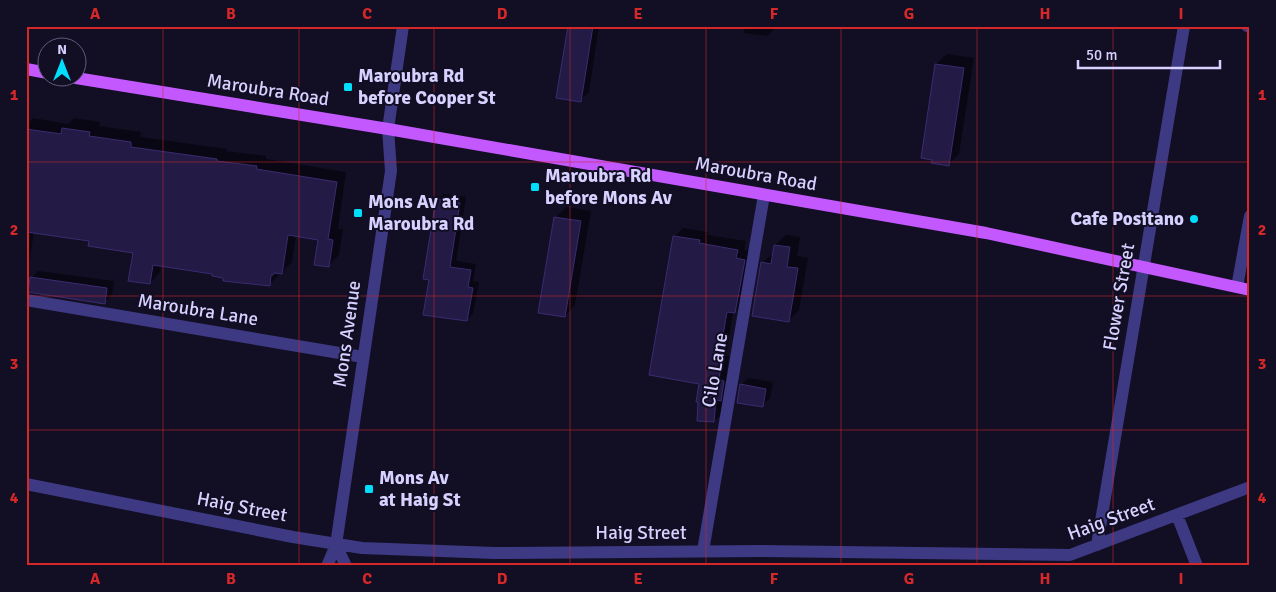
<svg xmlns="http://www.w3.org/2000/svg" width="1276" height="592" font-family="Signika,sans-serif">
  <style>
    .shadow { fill: #0007 }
    .building { fill: #231a45; stroke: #3b2c71 }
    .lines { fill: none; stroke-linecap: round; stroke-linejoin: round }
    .minor { stroke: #3d3983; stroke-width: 12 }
    .major { stroke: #c358ff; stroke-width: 12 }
    .grid { fill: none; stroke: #d62828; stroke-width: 1; stroke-opacity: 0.55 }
    .poi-dot { fill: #00defc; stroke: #120e24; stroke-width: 2 }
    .labels { text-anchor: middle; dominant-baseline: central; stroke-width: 4; stroke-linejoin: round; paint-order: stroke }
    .poi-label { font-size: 19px; font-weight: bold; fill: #d7d1ff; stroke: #120e24; text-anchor: start }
    .street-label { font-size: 19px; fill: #d7d1ff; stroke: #120e24 }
    .neatline { fill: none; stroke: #d62828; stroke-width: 2 }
    .grid-label { font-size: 16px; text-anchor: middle; font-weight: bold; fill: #d62828 }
  </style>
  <rect width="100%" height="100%" fill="#120e24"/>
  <!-- shadow -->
  <path class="shadow" d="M569 26H599L589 92 580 101Z
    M745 26H774V29L767 36 744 33Z
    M947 54 974 58 959 154 949 164 936 64Z
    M33 118 68 124 74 118 100 122 99 126 141 132 140 137 227 149 226 151 266 156V159L346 172 338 229H343L339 255 328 266 319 238 296 235 292 262 269 285 225 277 214 273 161 265 160 272 150 283 134 252 90 240 34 232 29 264 26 267V125Z
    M444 194 466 197 456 261 476 264 473 281 479 282 473 314 466 320 424 314 431 279 437 200Z
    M566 207 591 211 575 305 565 316 555 218Z
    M683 228 708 232 707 235 746 241 744 250 753 251 744 303 735 312H733L726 356H729L727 372 732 373 723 412 714 421 701 383 674 237Z
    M786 235 800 237 797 256 808 258 799 310 789 320 762 263 774 253 775 245Z
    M38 271 114 281 112 295 105 302 31 278Z
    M748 378 773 382 770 398 763 405 741 385Z"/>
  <!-- building -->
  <path class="building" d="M568 26H593L581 102 556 98Z
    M935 64 964 68 949 166 931 163 932 160 921 158Z
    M62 128 90 132 89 136 131 142V147L217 159V161L257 166 256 169 337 182 328 239 333 240 329 267 314 265 318 240 288 235 282 274 274 273 273 275H271L270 286 223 281V278L212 276V274L153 265 150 284 128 281 133 253 88 246 89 241 26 232V129L61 134Z
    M436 199 460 203 450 267 471 270 468 287 473 288 467 321 423 315 429 280 423 279Z
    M554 217 581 221 565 317 538 313Z
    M673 236 700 240 699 243 738 250 736 258 745 260 735 313 727 312 718 364 721 365 719 380 724 381 721 401 716 400 714 422 697 421 698 402H696L699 384 649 375Z
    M774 245 790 247 787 267 798 268 789 322 752 316 761 262 771 264Z
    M30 277 107 288 105 304 28 292Z
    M740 384 766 389 763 407 737 403Z"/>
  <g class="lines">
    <!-- minor -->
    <path class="minor" d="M1247 26 1250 27
      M1237 287 1250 216
      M26 300 363 357
      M26 484 293 537 362 548 494 553 761 551 1070 555 1250 487
      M1177 515 1197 566
      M336 545 346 566
      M1097 545 1184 26
      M703 551 764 195
      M327 566 336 545 391 171 388 129 403 26"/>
    <!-- major -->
    <path class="major" d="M26 69 48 73
      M76 78 388 129 986 233 1250 290"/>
  </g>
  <!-- grid -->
  <path class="grid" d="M163 26V566M299 26V566M434 26V566M570 26V566M706 26V566M841 26V566M977 26V566M1113 26V566M26 162H1250M26 296H1250M26 430H1250"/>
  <!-- markers -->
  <g class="poi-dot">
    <rect x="343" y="82" width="10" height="10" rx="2.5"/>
    <rect x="530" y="182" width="10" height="10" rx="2.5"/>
    <rect x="353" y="208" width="10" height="10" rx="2.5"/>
    <circle cx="1194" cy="219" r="5"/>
    <rect x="364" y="484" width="10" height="10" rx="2.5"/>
  </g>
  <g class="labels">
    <!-- poi labels -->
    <g class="poi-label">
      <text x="358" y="76">Maroubra Rd<tspan x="358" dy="22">before Cooper St</tspan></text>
      <text x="545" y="176">Maroubra Rd<tspan x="545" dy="22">before Mons Av</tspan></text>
      <text x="368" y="202">Mons Av at<tspan x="368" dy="22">Maroubra Rd</tspan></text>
      <text x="1184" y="219" text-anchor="end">Cafe Positano</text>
      <text x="379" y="478">Mons Av<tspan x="379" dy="22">at Haig St</tspan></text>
    </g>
    <!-- street labels -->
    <g class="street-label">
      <text transform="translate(268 90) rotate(9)">Maroubra Road</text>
      <text transform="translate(756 174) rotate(10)">Maroubra Road</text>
      <text transform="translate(1119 297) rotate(-80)">Flower Street</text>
      <text transform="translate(198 310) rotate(9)">Maroubra Lane</text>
      <text transform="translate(347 334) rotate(-82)">Mons Avenue</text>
      <text transform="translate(715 370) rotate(-80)">Cilo Lane</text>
      <text transform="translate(242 507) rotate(11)">Haig Street</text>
      <text transform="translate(1111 519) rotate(-20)">Haig Street</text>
      <text x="641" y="533">Haig Street</text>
    </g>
  </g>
  <!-- border -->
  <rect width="1276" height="592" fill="none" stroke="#120e24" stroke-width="55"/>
  <!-- north arrow -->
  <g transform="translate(62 62)"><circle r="24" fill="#120e24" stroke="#615c7c"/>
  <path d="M0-4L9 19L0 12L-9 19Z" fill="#00defc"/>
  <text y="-8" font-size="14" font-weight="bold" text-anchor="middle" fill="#d7d1ff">N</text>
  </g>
  <!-- scale -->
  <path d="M1078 60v8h142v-8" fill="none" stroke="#d7d1ff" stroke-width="2.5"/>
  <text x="1086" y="60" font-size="15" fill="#d7d1ff" stroke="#120e24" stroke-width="4" paint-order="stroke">50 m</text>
  <rect x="28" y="28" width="1220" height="536" class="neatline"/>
  <g class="grid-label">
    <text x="95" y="19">A</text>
    <text x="231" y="19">B</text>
    <text x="367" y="19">C</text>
    <text x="502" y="19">D</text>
    <text x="638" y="19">E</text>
    <text x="774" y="19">F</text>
    <text x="909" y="19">G</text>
    <text x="1045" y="19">H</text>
    <text x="1181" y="19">I</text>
    <text x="14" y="100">1</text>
    <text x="1262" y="100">1</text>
    <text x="14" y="235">2</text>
    <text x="1262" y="235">2</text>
    <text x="14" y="369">3</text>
    <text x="1262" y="369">3</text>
    <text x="14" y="503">4</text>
    <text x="1262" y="503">4</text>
    <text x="95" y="584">A</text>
    <text x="231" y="584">B</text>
    <text x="367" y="584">C</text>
    <text x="502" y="584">D</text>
    <text x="638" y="584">E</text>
    <text x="774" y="584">F</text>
    <text x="909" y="584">G</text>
    <text x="1045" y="584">H</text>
    <text x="1181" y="584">I</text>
  </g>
</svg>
